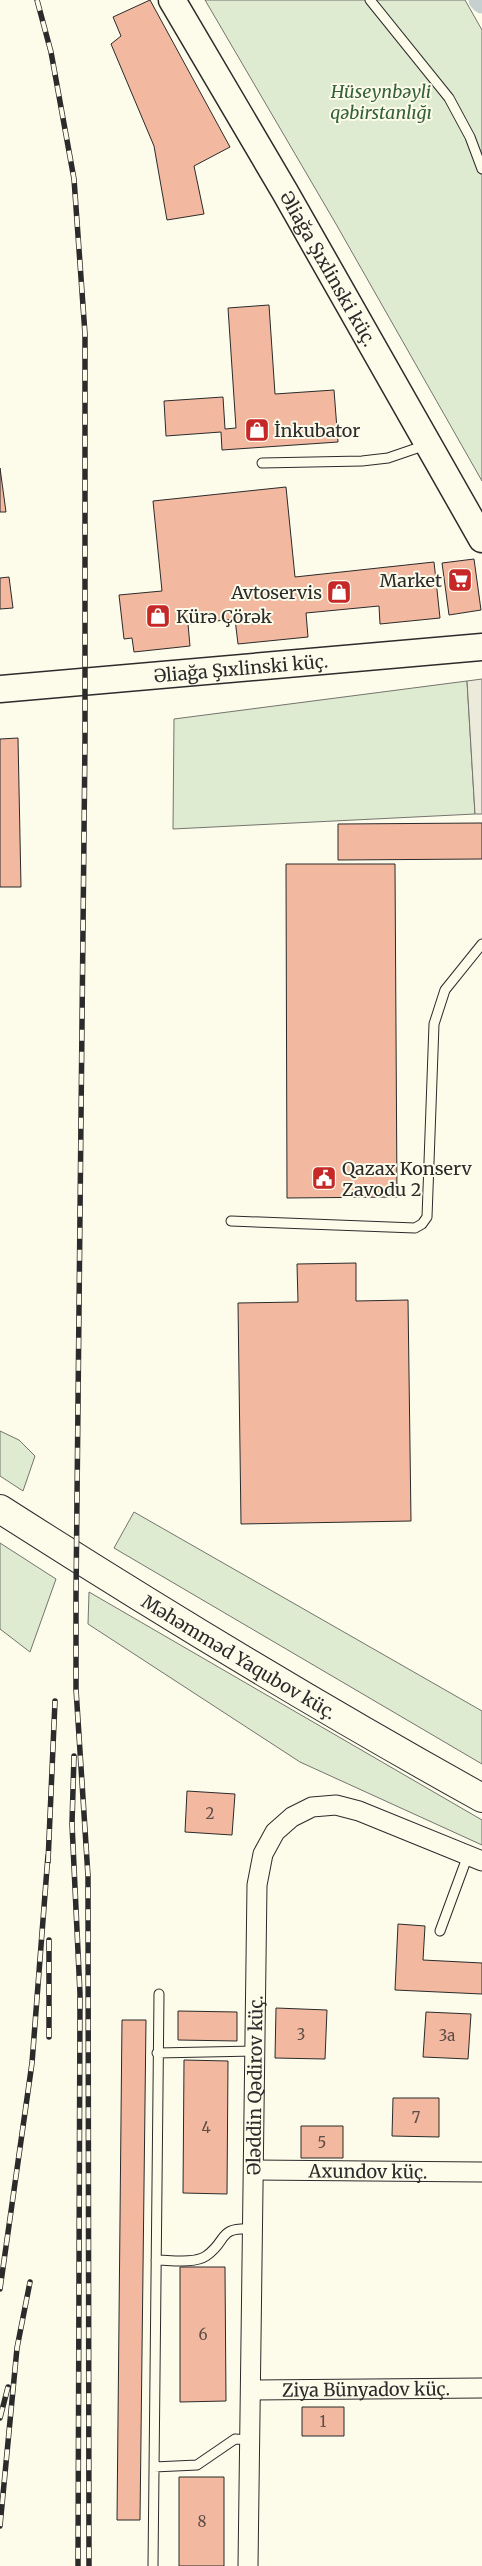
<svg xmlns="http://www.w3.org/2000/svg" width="482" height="2566" font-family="Merriweather,serif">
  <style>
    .green { fill: #deebd1; stroke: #74746e }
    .parking { fill: #eceadb; stroke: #74746e }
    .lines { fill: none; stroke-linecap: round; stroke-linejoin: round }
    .canal { stroke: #c7d0d0; stroke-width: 21 }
    .building { fill: #f2b8a0; stroke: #2b2b2b }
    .lane-casing { stroke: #2b2b2b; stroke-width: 11 }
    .street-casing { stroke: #2b2b2b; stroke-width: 21 }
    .secondary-casing { stroke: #2b2b2b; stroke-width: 29 }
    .primary-casing { stroke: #2b2b2b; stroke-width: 30 }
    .lane { stroke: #fdfbea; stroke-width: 9 }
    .street { stroke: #fdfbea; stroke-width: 19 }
    .secondary { stroke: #fdfbea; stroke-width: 26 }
    .primary { stroke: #fdfbea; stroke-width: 28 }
    .rail-casing { stroke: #2b2b2b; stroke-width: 5.5 }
    .rail { stroke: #fdfbea; stroke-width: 4; stroke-dasharray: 11; stroke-linecap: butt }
    .labels { text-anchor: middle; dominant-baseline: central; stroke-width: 4; stroke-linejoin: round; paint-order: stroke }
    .number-label { font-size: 15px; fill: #5d4e48 }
    .park-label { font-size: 18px; font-style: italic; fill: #34623c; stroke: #fdfbea }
    .street-label { font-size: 18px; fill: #2b2b2b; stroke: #fdfbea }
    .poi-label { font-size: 18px; fill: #2b2b2b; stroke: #fdfbea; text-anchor: start }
  </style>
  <rect width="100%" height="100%" fill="#fdfbea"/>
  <!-- green -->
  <path class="green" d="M205 0H465L482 30V481L336 224Z
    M467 681 475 814 173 829 174 719Z
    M0 1431 19 1440 35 1456 23 1491 0 1476Z
    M134 1512 482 1711V1764L114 1548Z
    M0 1543 56 1579 30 1652 0 1629Z
    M89 1592 482 1820V1845L300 1762 88 1624Z"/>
  <!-- parking -->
  <path class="parking" d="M482 679V814H475L467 681Z"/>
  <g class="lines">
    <!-- canal -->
    <path class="canal" d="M479 0 482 3"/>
  </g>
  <!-- building -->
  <path class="building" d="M150 0 230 147 194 166 204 214 167 220 154 146 111 44 121 36 113 17Z
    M269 305 275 394 334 390 338 442 222 450 221 432 166 436 164 401 223 397 225 429 236 428 228 308Z
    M0 468 6 512H0Z
    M286 487 295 577 434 562 440 618 380 624 379 606 306 613 308 637 238 644 235 619 188 624 190 646 134 652 132 638 124 639 119 595 162 591 153 501Z
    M474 559 481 610 449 615 442 563Z
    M9 577 13 608 0 609V578Z
    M18 738 21 887H0V739Z
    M482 823V859L338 860V824Z
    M286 864H395L397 1197 287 1198Z
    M356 1263V1301L408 1300 411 1521 241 1524 238 1303 298 1302 297 1264Z
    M187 1791 235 1794 232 1835 185 1832Z
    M398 1924 425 1926 423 1960 482 1963V1994L395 1990Z
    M276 2008 327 2010 325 2059 275 2058Z
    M178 2011 237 2012V2041L178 2040Z
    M426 2012 471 2014 468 2059 423 2057Z
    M122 2020H146L140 2520H117Z
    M184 2060 228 2061 227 2194 183 2193Z
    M393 2098H439V2137L392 2136Z
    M301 2126H343V2158H301Z
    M180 2267H225L226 2401 180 2402Z
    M302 2407H344V2436H302Z
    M179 2477H224V2566H179Z"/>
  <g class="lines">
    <defs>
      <path id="lane" d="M370 0 449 98 470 137 482 169
        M262 463 362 461 388 458 426 445
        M231 1221 415 1228 422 1224 427 1217 434 1024 445 990 482 944
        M440 1931 468 1855
        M157 2053 255 2051
        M156 2260C170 2260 194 2264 206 2256 229 2240 216 2227 253 2229
        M154 2467 197 2465 235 2439 250 2440
        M153 2566 159 1994"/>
      <g id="street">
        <path id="s1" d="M254 2170 482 2172"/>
        <path id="s2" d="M251 2390 482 2388"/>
        <path id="s3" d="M248 2566 257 1885 263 1854 275 1832 292 1817 312 1807 336 1805 359 1811 482 1861"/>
      </g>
      <g id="secondary">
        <path id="s4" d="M172 0 285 192 482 539"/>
        <path id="s5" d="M0 689 482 647"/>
      </g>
      <g id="primary">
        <path id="s6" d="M0 1509C158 1610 318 1707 482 1798"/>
      </g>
    </defs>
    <!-- lane casing -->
    <use href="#lane" class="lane-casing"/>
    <!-- street casing -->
    <use href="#street" class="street-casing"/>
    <!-- secondary casing -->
    <use href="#secondary" class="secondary-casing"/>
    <!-- primary casing -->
    <use href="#primary" class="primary-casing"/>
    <!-- lane -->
    <use href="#lane" class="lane"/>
    <!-- street -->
    <use href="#street" class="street"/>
    <!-- secondary -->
    <use href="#secondary" class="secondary"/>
    <!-- primary -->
    <use href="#primary" class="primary"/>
    <defs>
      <path id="rail" d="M37 0 51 52 74 179 85 334V739L76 1595V1689L88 1876 89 2566
        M74 1756 72 1824 80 1994 78 2566
        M48 1862 55 1701
        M49 1940V2037
        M0 2289 32 2063 48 1855
        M0 2418 8 2387
        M0 2526 17 2348 30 2282"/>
    </defs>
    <!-- rail casing -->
    <use href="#rail" class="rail-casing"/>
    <!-- rail -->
    <use href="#rail" class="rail"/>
  </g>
  <!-- icons -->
  <defs>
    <symbol id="shop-square" viewBox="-11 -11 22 22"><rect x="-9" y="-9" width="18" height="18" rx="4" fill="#c62828" stroke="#fdfbea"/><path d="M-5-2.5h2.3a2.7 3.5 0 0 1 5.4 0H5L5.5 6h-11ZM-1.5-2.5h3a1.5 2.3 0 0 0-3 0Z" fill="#fff"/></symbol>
    <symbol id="supermarket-square" viewBox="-11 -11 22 22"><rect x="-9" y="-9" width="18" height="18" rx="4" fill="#c62828" stroke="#fdfbea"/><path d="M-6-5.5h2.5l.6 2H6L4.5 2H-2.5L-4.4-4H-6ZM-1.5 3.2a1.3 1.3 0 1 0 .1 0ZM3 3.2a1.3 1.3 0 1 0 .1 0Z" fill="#fff"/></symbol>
    <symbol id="civic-square" viewBox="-11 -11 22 22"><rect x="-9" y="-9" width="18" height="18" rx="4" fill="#c62828" stroke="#fdfbea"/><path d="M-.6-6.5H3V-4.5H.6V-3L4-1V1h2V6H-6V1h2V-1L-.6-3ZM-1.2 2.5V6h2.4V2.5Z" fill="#fff"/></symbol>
  </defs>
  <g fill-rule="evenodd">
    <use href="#shop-square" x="243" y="416" width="28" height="28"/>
    <use href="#supermarket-square" x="446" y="566" width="28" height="28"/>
    <use href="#shop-square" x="325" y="578" width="28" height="28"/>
    <use href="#shop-square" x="144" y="602" width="28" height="28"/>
    <use href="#civic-square" x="310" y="1164" width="28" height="28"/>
  </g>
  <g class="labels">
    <!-- number labels -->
    <g class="number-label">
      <text x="210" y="1813">2</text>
      <text x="301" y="2034">3</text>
      <text x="447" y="2035">3a</text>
      <text x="416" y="2117">7</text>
      <text x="206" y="2127">4</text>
      <text x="322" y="2142">5</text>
      <text x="203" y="2334">6</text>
      <text x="323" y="2421">1</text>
      <text x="202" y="2521">8</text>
    </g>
    <!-- park labels -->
    <g class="park-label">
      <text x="381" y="91">Hüseynbəyli<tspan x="381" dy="21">qəbirstanlığı</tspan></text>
    </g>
    <!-- street labels -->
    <g class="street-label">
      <text stroke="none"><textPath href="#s4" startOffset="311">Əliağa Şıxlinski küç.</textPath></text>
      <text stroke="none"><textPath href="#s5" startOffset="242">Əliağa Şıxlinski küç.</textPath></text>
      <text stroke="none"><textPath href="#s6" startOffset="281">Məhəmməd Yaqubov küç.</textPath></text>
      <text stroke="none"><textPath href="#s3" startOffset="481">Ələddin Qədirov küç.</textPath></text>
      <text stroke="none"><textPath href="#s1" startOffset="114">Axundov küç.</textPath></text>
      <text stroke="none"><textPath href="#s2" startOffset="115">Ziya Bünyadov küç.</textPath></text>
    </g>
    <!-- poi labels -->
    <g class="poi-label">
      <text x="274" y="430">İnkubator</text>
      <text x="442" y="580" text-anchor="end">Market</text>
      <text x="322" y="592" text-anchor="end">Avtoservis</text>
      <text x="176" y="616">Kürə Çörək</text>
      <text x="342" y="1168">Qazax Konserv<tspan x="342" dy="21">Zavodu 2</tspan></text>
    </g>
  </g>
</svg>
